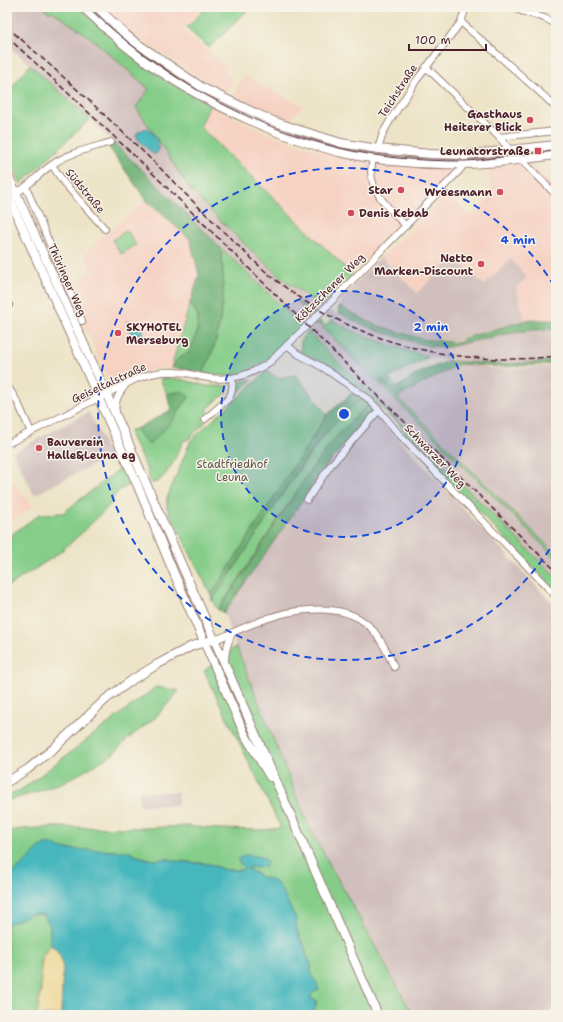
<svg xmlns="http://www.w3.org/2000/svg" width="563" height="1022" font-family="'Shantell Sans',sans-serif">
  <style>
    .built { fill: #f6d2c3 }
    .industrial { fill: #d1bfbd }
    .green { fill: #85cd89; stroke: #68765a }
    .forest { fill: #6cb075; stroke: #5b6850 }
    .sand { fill: #eeda9e; stroke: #9c7c64 }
    .water { fill: #47b7be; stroke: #486b74 }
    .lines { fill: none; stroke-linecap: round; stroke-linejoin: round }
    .minor-casing { stroke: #9c8279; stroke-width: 8 }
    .major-casing { stroke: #9c8279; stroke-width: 10 }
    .minor { stroke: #fff; stroke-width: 6 }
    .major { stroke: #fff; stroke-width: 8 }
    .tram { stroke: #4a1f2b; stroke-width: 1 }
    .rail { stroke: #4a1f2b; stroke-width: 1.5; stroke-dasharray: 6 3; stroke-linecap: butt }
    .ring { fill: none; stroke: #1d4ed8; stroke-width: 2; stroke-dasharray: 7 5 }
    .poi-dot { fill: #d1495b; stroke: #f7f3e8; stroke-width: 1.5 }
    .labels { text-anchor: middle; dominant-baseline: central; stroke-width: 3; stroke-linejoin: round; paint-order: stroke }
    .street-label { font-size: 11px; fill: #4a1f2b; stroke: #f7f3e8 }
    .poi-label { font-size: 11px; font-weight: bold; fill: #4a1f2b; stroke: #f7f3e8; text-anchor: end }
    .park-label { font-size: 11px; fill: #5c5347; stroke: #f7f3e8 }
    .centre { fill: #1d4ed8; stroke: #f7f3e8; stroke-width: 2 }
    .ring-label { font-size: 12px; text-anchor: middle; font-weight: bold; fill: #1d4ed8; stroke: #f7f3e8; stroke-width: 3; stroke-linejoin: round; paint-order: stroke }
  </style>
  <rect width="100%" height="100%" fill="#f7f3e8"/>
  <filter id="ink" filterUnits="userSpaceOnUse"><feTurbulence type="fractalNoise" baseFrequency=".025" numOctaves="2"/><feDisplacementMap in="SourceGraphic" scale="8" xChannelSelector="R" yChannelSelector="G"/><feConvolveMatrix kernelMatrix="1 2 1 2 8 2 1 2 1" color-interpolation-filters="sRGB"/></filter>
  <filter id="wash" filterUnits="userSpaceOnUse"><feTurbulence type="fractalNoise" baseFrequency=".012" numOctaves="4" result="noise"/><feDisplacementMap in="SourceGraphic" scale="16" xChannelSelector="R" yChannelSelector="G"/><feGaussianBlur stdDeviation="0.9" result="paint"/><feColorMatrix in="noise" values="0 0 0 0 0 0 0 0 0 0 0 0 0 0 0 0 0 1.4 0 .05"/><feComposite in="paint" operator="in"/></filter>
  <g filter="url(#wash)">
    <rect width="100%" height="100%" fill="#ede4c7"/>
    <!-- built -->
    <path class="built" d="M103 7H197L201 10 182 30 221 62 231 81 228 95 191 73 128 31Z
      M244 75 254 81 303 106 290 120 235 97 237 85Z
      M210 105 266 133 294 143 342 157 377 164 450 169 452 172 448 177 352 274 200 127Z
      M529 163 556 189V320H525L516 288 484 285 454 257 417 293 381 257 447 193 470 216 492 196 488 168Z
      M146 200 190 239 199 275 171 368 152 369 111 388 73 298 71 290 91 270 84 254Z
      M7 474 33 506 7 525Z"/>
    <!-- industrial -->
    <path class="industrial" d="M7 7H42L50 13 52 11 91 38 150 89 283 279 315 301 314 302 337 314 338 312 354 321 378 331 428 346 448 347 500 335 533 330 556 329V361L505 364 448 361 429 357 375 341 349 330 331 320 332 319 310 307 308 309 297 302 311 316V318L318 325 319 324 556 558V577L310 333 311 332 303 325 302 326 232 259 90 119 7 44Z
      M381 257 417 293 454 257 484 285 511 259 527 278 516 288 525 320 464 337 458 342 423 338 375 325 339 306 344 295Z
      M459 364 501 369 556 366V554L398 398 402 393 404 394Z
      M372 410 445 489 556 607V1009L543 1013 541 1015H413L309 827 236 646 224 613 329 462 369 417Z
      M89 412 110 456 34 495 13 452Z
      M139 792H178V806L139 805Z"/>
    <!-- green -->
    <path class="green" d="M42 7H49L50 8V7H79L105 31 210 105 200 127 352 274 351 277 322 306 314 302V301L283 279 241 241 192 192 136 107 149 89 91 38 52 11 50 13Z
      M199 7H251L209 48 194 35 187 27 203 11Z
      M30 65 90 119 21 184 7 148V93Z
      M127 230 136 245 121 254 112 240Z
      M220 247 302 326C281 348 257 376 224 376 217 376 209 374 203 373 206 366 209 360 212 353 215 345 217 335 219 327 224 298 225 276 220 247Z
      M295 300 308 309 310 307 316 311 311 316Z
      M190 303 198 316 197 333 190 351 177 360 171 368Z
      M319 320 325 326 331 320C363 338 394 347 429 357L388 378 397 387 392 388 382 379 379 380 395 395 398 398 556 554V558L319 324 318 325 317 323Z
      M309 331 311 332 310 334 556 577V591L418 449C418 442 412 438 406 436L401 426 395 419 389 416 369 396 331 368 302 353 299 350 301 348C299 340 303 336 309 331Z
      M267 371 278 378 296 375 327 415 211 595 167 508V498L191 440Z
      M172 378 184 380 207 386H227L228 389 224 396 221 397 207 409 209 412 203 418 206 422 193 434 189 439 183 441C176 457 171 470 158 482L151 483 144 463 131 438 130 430 136 429 141 437 149 445 170 424 189 397 183 391 167 394 160 379Z
      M251 379 252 380 233 397 232 396 236 388 235 383Z
      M363 398 370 404C330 439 301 484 272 528 254 556 236 583 218 610L212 601 236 566 289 484 317 445 334 424 349 409Z
      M117 454 130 485C122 487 112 495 111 504L84 531 58 554 7 587V541L13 536 12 534 40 514 63 513 118 470 112 455Z
      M236 646 309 827 413 1015H311L317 1001 314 1000 311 998C311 994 312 993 316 991L317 984 311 973V965L307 956 305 948 297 931 295 919 284 894 278 885 270 879 264 878 248 869 249 867 256 868 264 858 258 857 253 855 239 863 243 865 244 868V869L241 870H225L209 864 174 861 170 859H162L156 860 149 859 134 855 130 852 63 849 59 848 56 845 52 844 45 845 40 847 25 863 7 878V831L22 829 54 827 145 828 186 826 218 829 262 830 281 828 204 671Z
      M156 687 179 691 155 718 129 738 113 754 83 772 66 781 37 792 7 801V795L21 790Z
      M30 914H37L44 915 50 926V940L51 945 43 955 41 968V992L37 1015H7V925L10 923 19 920Z"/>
    <!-- forest -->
    <path class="forest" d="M114 143 220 247C225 276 224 298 219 327 217 335 215 345 212 353 209 360 206 366 203 373L182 369 171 368 177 360 190 351 197 333 198 316 190 303 199 275 190 239 146 200 108 146Z
      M339 306 375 325 423 339 459 343 464 338 527 320H556V329L533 330 500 335 448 347 428 346 378 331 354 321 338 312Z
      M448 361 505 364 556 361V364L502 367 459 364 404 394 402 393 398 398 395 395 379 380 382 379 392 388 397 387 419 373Z
      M183 391 189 397 170 424 149 445 141 437 136 429 171 410 167 394Z
      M354 391 363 398C353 406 343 415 334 424 309 451 289 483 270 514 251 543 232 572 212 601L211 595 327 415Z
      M370 404 372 410 369 417 329 462 224 613 218 610 245 571 311 469 340 432 356 416Z"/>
    <!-- sand -->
    <path class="sand" d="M51 945 57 950 61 958 63 969 61 1015H37L41 992V968L43 955Z"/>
    <!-- water -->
    <path class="water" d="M147 128C154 134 158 140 159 150L155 155C148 149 139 143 136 135L139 131Z
      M129 321 138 322 144 335 134 340 126 323Z
      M52 844C56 845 59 848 63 849L98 850 112 851H127L130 852 134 855 149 859 156 860 162 859H170L174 861 209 864 225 870H241L244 869V868C243 864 238 863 238 859 246 852 254 856 264 858L267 862 265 866 256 868 249 867 248 869 264 878 270 879 278 885 281 889 296 919 297 931 305 948 307 956 311 965V973L317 984 319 990C314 992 311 992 311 998L314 1000 317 1001 316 1003 315 1010 311 1015H61L63 969 61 958 57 950 51 945 50 940V926L44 915 37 914H30L19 920 10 923 7 925V878L25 863 40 847 45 845Z"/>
  </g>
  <g filter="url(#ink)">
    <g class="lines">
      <defs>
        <path id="minor" d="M508 7 544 18 556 24
          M461 22 545 97 556 108
          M426 67 499 137 510 150 522 160 556 195
          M499 137 556 131
          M378 149 383 133 391 119 416 81 461 22 466 7
          M373 158C372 162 372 167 371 171 371 194 392 211 406 226
          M52 165 64 183 105 229
          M26 187 82 321
          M16 193C30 186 40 172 53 164 69 153 92 148 111 142
          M7 308 9 305
          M287 345 298 354 322 367 366 397 379 410 398 433 410 446 556 596
          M7 385 18 403 31 432
          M116 412C114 403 119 393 125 386
          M205 419 228 399C233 393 233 386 232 378
          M7 444 136 379C150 374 160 371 176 372 185 372 194 375 203 377 227 382 250 376 270 362L330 303 461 169 465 161V155
          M307 500 330 466 379 410
          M213 640 220 638C241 629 263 618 286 613 312 608 347 606 368 625 380 636 388 653 394 667
          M225 661C225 651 228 642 232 633"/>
        <path id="major" d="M83 7C98 21 112 35 128 48 167 79 210 103 256 123 283 135 311 145 339 152 379 161 421 165 462 164 494 164 525 159 556 155
          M97 7 125 34 135 42 179 72 203 88 255 113 273 121 296 129 341 143 378 149 430 154 465 155 556 145
          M7 173 128 442 378 1015
          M7 193 137 484 173 571 245 735 270 777
          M7 782 28 769 54 748 106 699 135 678 158 664 192 646 209 641"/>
      </defs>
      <!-- minor casing -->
      <use href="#minor" class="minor-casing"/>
      <!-- major casing -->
      <use href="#major" class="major-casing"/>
      <!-- minor -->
      <use href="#minor" class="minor"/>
      <!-- major -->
      <use href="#major" class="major"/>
      <!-- tram -->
      <path class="tram" d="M88 7C158 74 244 125 339 148 379 158 421 161 462 161 474 161 487 159 499 157 518 155 537 153 556 151"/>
      <!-- rail -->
      <path class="rail" d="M7 27C60 73 112 121 162 170 183 192 205 213 226 234 244 251 261 269 281 284 357 344 460 368 556 356
        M7 37 52 78 141 162 556 571"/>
    </g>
  </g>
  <!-- distance rings -->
  <circle cx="344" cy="414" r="123" fill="#1d4ed8" fill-opacity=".12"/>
  <g class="ring">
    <circle cx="344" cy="414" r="123"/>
    <path d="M556 539A246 246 0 1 1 556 289"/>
  </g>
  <!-- markers -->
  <g class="poi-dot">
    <circle cx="530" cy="120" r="4"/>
    <rect x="534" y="147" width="8" height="8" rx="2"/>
    <circle cx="401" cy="190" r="4"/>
    <circle cx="500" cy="192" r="4"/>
    <circle cx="351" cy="213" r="4"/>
    <circle cx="481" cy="264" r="4"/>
    <circle cx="118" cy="333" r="4"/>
    <circle cx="39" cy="448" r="4"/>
  </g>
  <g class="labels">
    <!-- street labels -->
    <g class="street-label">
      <text transform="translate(398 91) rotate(-57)">Teichstraße</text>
      <text transform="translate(85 191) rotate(50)">Südstraße</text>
      <text transform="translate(67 280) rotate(66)">Thüringer Weg</text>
      <text transform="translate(330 288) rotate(-45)">Kötzschener Weg</text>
      <text transform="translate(109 383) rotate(-25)">Geiseltalstraße</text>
      <text transform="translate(435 456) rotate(46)">Schwarzer Weg</text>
    </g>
    <!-- poi labels -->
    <g class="poi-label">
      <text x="522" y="114">Gasthaus<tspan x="522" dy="13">Heiterer Blick</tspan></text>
      <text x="530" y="151">Leunatorstraße</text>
      <text x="393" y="190">Star</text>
      <text x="492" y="192">Wreesmann</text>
      <text x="359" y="213" text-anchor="start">Denis Kebab</text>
      <text x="473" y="258">Netto<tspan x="473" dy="13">Marken-Discount</tspan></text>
      <text x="126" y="327" text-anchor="start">SKYHOTEL<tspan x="126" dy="13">Merseburg</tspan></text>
      <text x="47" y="442" text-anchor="start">Bauverein<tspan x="47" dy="13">Halle&amp;Leuna eg</tspan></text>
    </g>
    <!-- park labels -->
    <g class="park-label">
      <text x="232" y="464">Stadtfriedhof<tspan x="232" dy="13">Leuna</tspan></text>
    </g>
  </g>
  <circle cx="344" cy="414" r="6" class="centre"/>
  <g class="ring-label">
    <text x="518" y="244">4 min</text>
    <text x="431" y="331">2 min</text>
  </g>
  <!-- margin -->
  <rect width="563" height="1022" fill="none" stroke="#f7f3e8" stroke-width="24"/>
  <!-- scale -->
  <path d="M409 44v6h77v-6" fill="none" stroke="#4a1f2b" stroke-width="2"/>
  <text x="415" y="44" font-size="12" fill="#4a1f2b" stroke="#f7f3e8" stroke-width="3" paint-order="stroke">100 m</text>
</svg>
